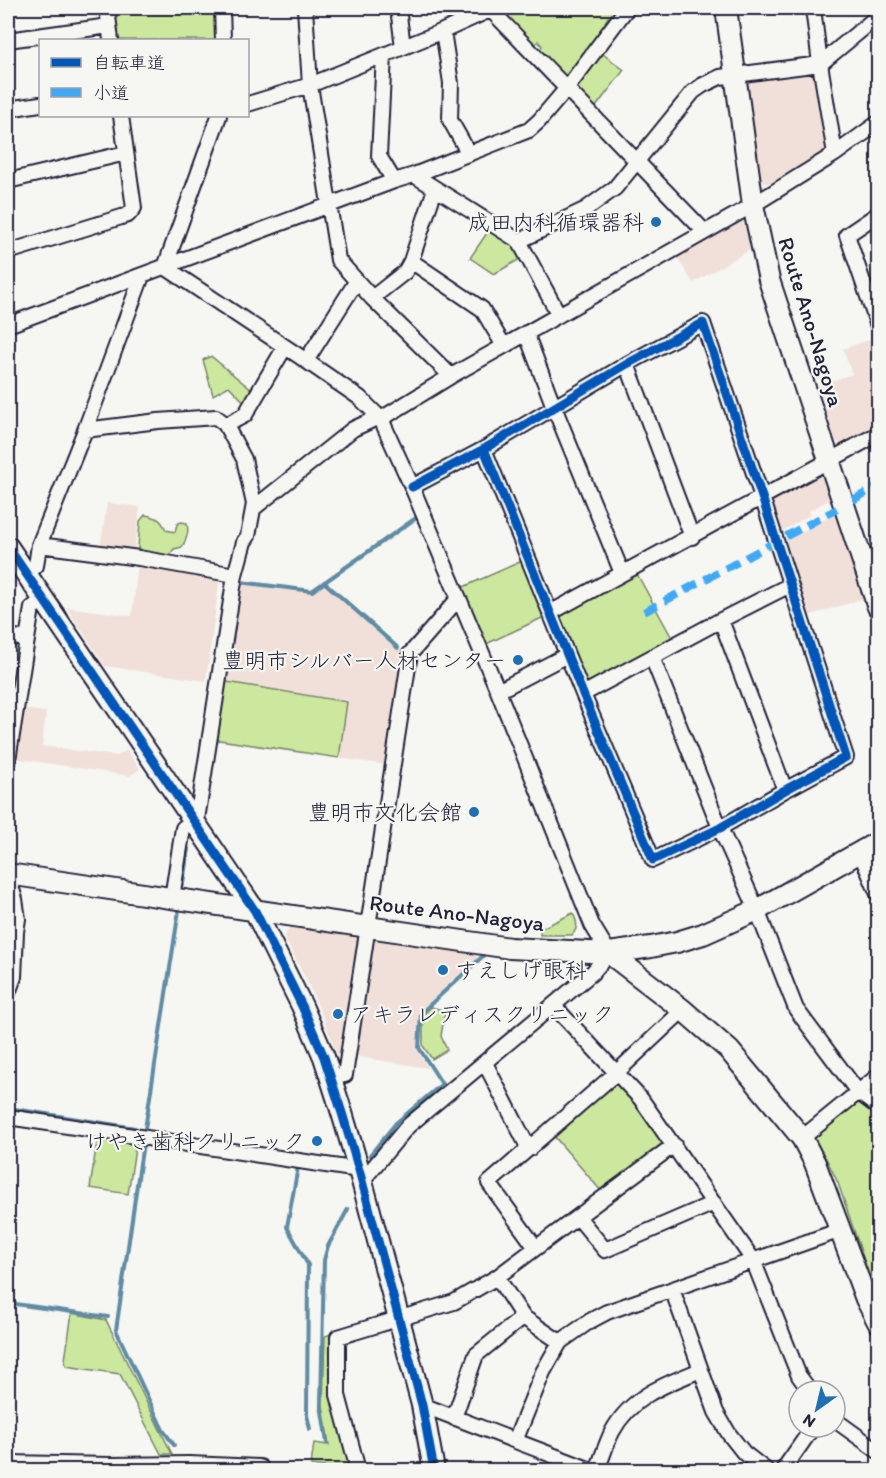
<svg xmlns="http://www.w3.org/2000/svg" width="886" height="1478" font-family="Itim,'Klee One',sans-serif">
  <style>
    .built { fill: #f1e0d9 }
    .green { fill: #cce79e; stroke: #77846c; stroke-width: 1.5 }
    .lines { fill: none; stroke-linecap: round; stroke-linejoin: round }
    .stream { stroke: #5f8ba3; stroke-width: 4 }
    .street-casing { stroke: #22223b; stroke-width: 18 }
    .secondary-casing { stroke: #22223b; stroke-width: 24 }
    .street { stroke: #f6f6f2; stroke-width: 14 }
    .secondary { stroke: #f6f6f2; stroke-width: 20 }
    .quiet { stroke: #3fa9f5; stroke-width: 8; stroke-dasharray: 15 8; stroke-linecap: butt }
    .cycleway-casing { stroke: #f6f6f2; stroke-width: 13 }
    .cycleway { stroke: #0057b8; stroke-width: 9 }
    .poi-dot { fill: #1f6fb2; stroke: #f6f6f2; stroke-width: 2 }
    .labels { text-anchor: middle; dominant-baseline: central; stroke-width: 4.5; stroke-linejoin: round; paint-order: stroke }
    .poi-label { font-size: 22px; fill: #22223b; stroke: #f6f6f2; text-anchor: end }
    .street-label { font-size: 22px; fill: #22223b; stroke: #f6f6f2 }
  </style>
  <rect width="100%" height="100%" fill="#f6f6f2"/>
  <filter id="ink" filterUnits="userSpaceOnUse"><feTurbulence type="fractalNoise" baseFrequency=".0167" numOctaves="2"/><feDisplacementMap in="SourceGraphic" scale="12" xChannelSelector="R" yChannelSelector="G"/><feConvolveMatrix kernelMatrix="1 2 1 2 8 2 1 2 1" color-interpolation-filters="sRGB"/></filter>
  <g filter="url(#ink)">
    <!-- built -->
    <path class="built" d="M813 70 819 74 827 148 826 152 768 184 760 180 747 82 751 77Z
      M738 219 745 223 751 249 693 283 675 254Z
      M877 337 878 340V426L843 446 835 441 818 386 852 374 843 349Z
      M816 475 825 479 832 498 809 511 810 515 782 531 779 529 771 508 775 499Z
      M107 503 140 507 134 554 100 549Z
      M835 514 837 515 865 598 808 616 784 545 786 540Z
      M138 563 220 575 206 681 105 666 66 607 132 616Z
      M236 583 312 592 324 584 396 647 403 651 402 669 387 765 339 758 347 702 221 681Z
      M20 709 46 712 42 746 117 756 127 750 140 769 130 776 13 758Z
      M291 926 356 936 360 938 341 1064 320 1010 306 979 284 937Z
      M371 938 481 954 419 1012 417 1049 428 1068 353 1056Z"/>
    <!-- green -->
    <path class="green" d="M110 8H216L218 40H115Z
      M509 8H622L612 20 608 17 605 22 608 25 568 76 561 75 539 52 542 46 538 41 533 47 506 18Z
      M599 51 624 70 595 108 575 88Z
      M489 230 514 245 522 258 494 274 470 258Z
      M209 357H212L254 392 247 405 229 386 213 395 203 360Z
      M145 515C157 517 161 519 166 530L175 532 177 524 181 522 187 523C189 532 187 538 182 547L174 549 172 552 164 558 141 552 138 548 140 521Z
      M522 561 544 617 484 645 459 589Z
      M636 572 673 640 592 686 586 682 560 618 562 612Z
      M221 681 347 702 339 758 213 739Z
      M573 913C577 922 579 927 572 935H540V929Z
      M431 1007 442 1010 445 1013 441 1036 447 1050 432 1059 423 1046V1015Z
      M613 1083H620L664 1140V1147L602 1192 553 1135Z
      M854 1102H860L878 1113V1297L868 1272 838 1183 827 1160 814 1140 816 1134Z
      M98 1135 136 1142 128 1194 90 1188Z
      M72 1313 106 1320 172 1454H161L120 1374 66 1366 65 1360Z
      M335 1333 355 1470 311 1465 314 1443 329 1445 323 1405 325 1336Z"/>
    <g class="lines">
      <!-- stream -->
      <path class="stream" d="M240 582 312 591 416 518
        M324 582 398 648
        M183 883 188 849
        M8 1108 135 1128
        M145 1129 179 910
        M143 1143 116 1330 163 1430 174 1445
        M370 1155 396 1123 442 1084 419 1048 421 1013 483 956
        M298 1167 287 1227 308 1265 307 1415 310 1429
        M8 1303 108 1317
        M327 1443 321 1405 324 1260 328 1246 348 1209"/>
      <defs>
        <path id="street" d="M107 8 111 40
          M222 8 223 40
          M305 8 310 85 338 260 372 298 451 376
          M398 8 403 47
          M489 8 490 9 704 231
          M813 8 820 64 835 154
          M443 31 451 83 450 120 469 154
          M8 40 109 26
          M384 55 379 156 394 181
          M248 104 310 85 443 31 494 8
          M8 109 40 104
          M414 175 519 241 559 315
          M8 181 126 153
          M878 214 847 235 878 326
          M519 241 586 209 615 188 693 92 703 85 720 77 820 64 878 16
          M8 252 128 215 134 208 121 116
          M411 261 435 189
          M165 267 299 356 360 398 381 419 412 487 498 691 592 925 609 953 593 972 408 1126 362 1181
          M165 267 219 116
          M372 298 405 272 411 261 482 309 504 346
          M8 325 394 181 414 175 529 130 539 121 567 88 627 8
          M526 333 554 407 622 573
          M306 361 356 282
          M627 364 692 537
          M381 419 451 376 753 205 835 154 878 123
          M226 425 245 415 285 347
          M85 430 158 421 216 417 225 424 244 459 254 504 248 536 244 542 235 575 196 826
          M412 487 484 449 627 364 703 323 762 497 846 757 785 790 720 828 653 860 583 694 484 449
          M254 508 353 429 379 417
          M39 545 139 558 235 575
          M26 573 36 566 39 545 85 430 142 276
          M550 613 878 434
          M721 620 785 790
          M8 636 27 639
          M652 657 720 828 757 910 796 1009 858 1092 878 1107
          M498 691 567 655
          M583 694 721 620 790 585
          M8 760 32 608 43 600
          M860 852 878 894
          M8 877 15 899 18 919 16 932 14 977 8 993
          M172 898 183 828 193 821
          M553 1005 641 1099 753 1260 799 1376 810 1391
          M485 1063 529 1149
          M331 1078 345 1075 410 654 458 599
          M8 1117 359 1170
          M802 1138 878 1076
          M578 1217 605 1250 714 1203
          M536 1248 489 1183 616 1073 683 1010
          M497 1277 523 1317 560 1342
          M672 1289 716 1412 729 1434 744 1453 766 1470
          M422 1405 591 1470
          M454 1418 476 1355 523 1317
          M835 1420 878 1451
          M515 1441 543 1372 560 1342 590 1321 607 1312 841 1230
          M358 1470 338 1395V1337L454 1302 497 1277 674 1145
          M597 1470C602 1458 606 1444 612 1432 631 1396 666 1384 701 1370
          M783 1470 813 1427"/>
        <path id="secondary" d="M726 8 753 205 769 280 878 607
          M8 547 255 911 302 1006 324 1057 342 1113 359 1170 422 1405 434 1470
          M8 874 510 948 609 953 651 947 677 942 703 934 757 910 878 842
          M609 953 683 1010 729 1050 802 1138 815 1163 866 1299 878 1322
          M8 1466 111 1468 189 1467 259 1470"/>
      </defs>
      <!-- street casing -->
      <use href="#street" class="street-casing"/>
      <!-- secondary casing -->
      <use href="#secondary" class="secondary-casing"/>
      <!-- street -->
      <use href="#street" class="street"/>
      <!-- secondary -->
      <use href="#secondary" class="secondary"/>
      <!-- quiet -->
      <path class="quiet" d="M853 500 878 486
        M644 612 837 509"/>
      <defs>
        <path id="cycleway" d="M412 487 484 449 627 364 703 323 762 497 846 757 785 790 720 828 653 860 583 694 484 449
          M8 547 255 911 302 1006 324 1057 342 1113 359 1170 422 1405 434 1470"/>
      </defs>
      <!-- cycleway casing -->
      <use href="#cycleway" class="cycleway-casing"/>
      <!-- cycleway -->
      <use href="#cycleway" class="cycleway"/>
    </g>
  </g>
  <!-- markers -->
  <g class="poi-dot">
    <circle cx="656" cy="222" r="6"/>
    <circle cx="518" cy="660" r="6"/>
    <circle cx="474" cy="812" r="6"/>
    <circle cx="443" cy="970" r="6"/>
    <circle cx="338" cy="1014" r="6"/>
    <circle cx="317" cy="1141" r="6"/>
  </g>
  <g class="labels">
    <!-- poi labels -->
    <g class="poi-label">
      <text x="644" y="222">成田内科循環器科</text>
      <text x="506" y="660">豊明市シルバー人材センター</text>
      <text x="462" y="812">豊明市文化会館</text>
      <text x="455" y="970" text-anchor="start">すえしげ眼科</text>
      <text x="350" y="1014" text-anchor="start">アキラレディスクリニック</text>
      <text x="305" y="1141">けやき歯科クリニック</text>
    </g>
    <!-- street labels -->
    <g class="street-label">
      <text transform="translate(811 322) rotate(73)">Route Ano-Nagoya</text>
      <text transform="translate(457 913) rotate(7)">Route Ano-Nagoya</text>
    </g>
  </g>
  <!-- margin -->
  <rect width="886" height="1478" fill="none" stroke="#f6f6f2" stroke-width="30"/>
  <rect x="15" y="15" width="856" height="1448" fill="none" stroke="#22223b" stroke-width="2" filter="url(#ink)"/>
  <!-- legend -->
  <rect x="39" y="39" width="210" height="78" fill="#f6f6f2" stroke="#a1a1a9" stroke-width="1.5"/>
  <rect x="51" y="58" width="30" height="9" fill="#0057b8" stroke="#a1a1a9" stroke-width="1.5"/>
  <text x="93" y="69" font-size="18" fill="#22223b">自転車道</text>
  <rect x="51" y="88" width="30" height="9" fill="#3fa9f5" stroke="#a1a1a9" stroke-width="1.5"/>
  <text x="93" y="99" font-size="18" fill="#22223b">小道</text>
  <!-- north arrow -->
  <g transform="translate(817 1409) rotate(214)"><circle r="28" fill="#f6f6f2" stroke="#a1a1a9" stroke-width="1.5"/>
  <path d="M0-4.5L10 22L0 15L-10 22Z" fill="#1f6fb2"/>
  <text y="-9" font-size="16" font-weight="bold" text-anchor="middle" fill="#22223b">N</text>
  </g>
</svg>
